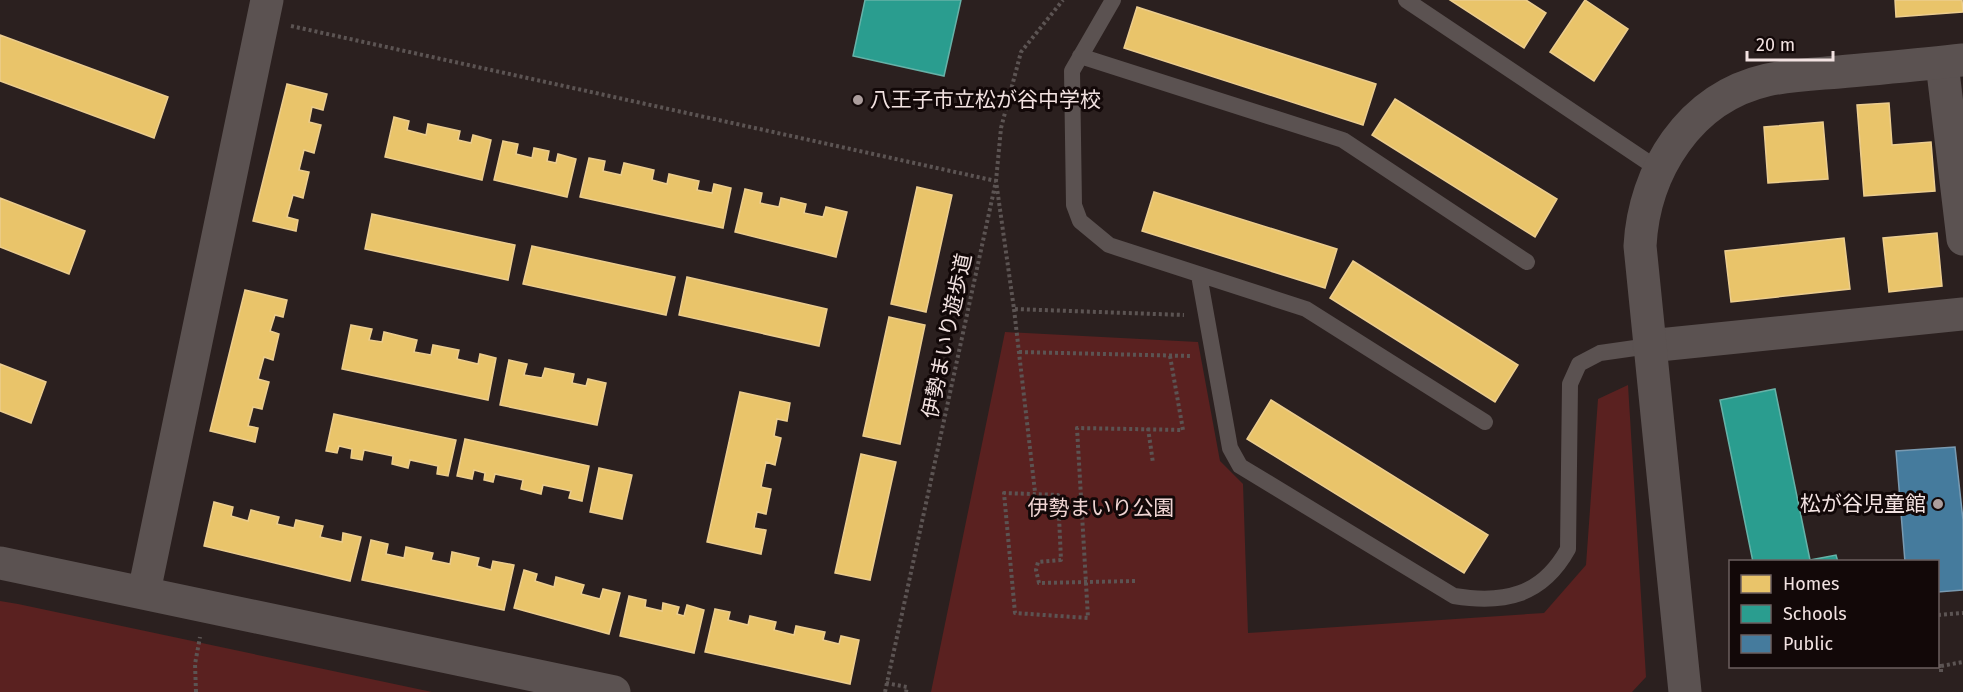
<svg xmlns="http://www.w3.org/2000/svg" width="1963" height="692" font-family="'Fira Sans','Noto Sans JP',sans-serif">
  <style>
    .green { fill: #5a2120 }
    .homes { fill: #e9c46a; stroke: #eccd8e; stroke-width: 1.5 }
    .schools { fill: #2a9d8f; stroke: #66b2a8; stroke-width: 1.5 }
    .public { fill: #457b9d; stroke: #799ab1; stroke-width: 1.5 }
    .lines { fill: none; stroke-linecap: round; stroke-linejoin: round }
    .path { stroke: #5c5453; stroke-width: 4; stroke-dasharray: 3 3; stroke-linecap: butt }
    .service { stroke: #5b5251; stroke-width: 16 }
    .minor { stroke: #5b5251; stroke-width: 33 }
    .tertiary { stroke: #5b5251; stroke-width: 33 }
    .poi-dot { fill: #ac9e9d; stroke: #120808; stroke-width: 2 }
    .labels { text-anchor: middle; dominant-baseline: central; stroke-width: 6; stroke-linejoin: round; paint-order: stroke }
    .poi-label { font-size: 21px; fill: #f2e2e1; stroke: #120808; text-anchor: start }
    .street-label { font-size: 21px; fill: #f2e2e1; stroke: #120808 }
    .park-label { font-size: 21px; fill: #efd4d2; stroke: #120808 }
  </style>
  <rect width="100%" height="100%" fill="#2b201f"/>
  <!-- green -->
  <path class="green" d="M1005 332 1198 342 1220 461 1243 484 1248 633 1544 613 1586 565 1598 399 1628 385 1646 677 1632 692H931Z
    M0 601 18 604 432 692H0Z"/>
  <!-- homes -->
  <path class="homes" d="M1450 0H1526L1546 13 1524 48Z
    M1585 0 1628 29 1594 81 1550 52Z
    M1895 0H1962L1963 12 1896 17Z
    M1137 7 1376 84 1363 125 1124 48Z
    M0 35 168 97 154 138 0 81Z
    M287 84 327 94 323 110 312 107 309 122 321 125 314 153 304 150 299 170 309 172 303 198 293 195 287 217 298 220 296 231 253 221Z
    M1395 99 1557 199 1535 237 1372 135Z
    M1889 103 1892 145 1931 142 1935 191 1864 196 1857 105Z
    M394 117 409 121 407 130 426 135 428 124 460 131 458 140 471 143 473 135 491 140 482 180 385 157Z
    M1823 122 1828 179 1768 183 1764 127Z
    M503 141 518 144 516 154 532 158 534 148 549 151 547 161 556 163 558 154 576 159 567 197 494 180Z
    M589 158 605 161 603 171 621 175 624 163 654 170 652 180 667 184 669 174 699 181 697 190 712 193 714 184 731 188 723 228 580 197Z
    M917 187 952 195 926 312 891 304Z
    M745 189 762 193 760 203 779 207 781 198 806 204 804 213 823 217 826 207 847 212 836 257 735 232Z
    M1154 192 1337 249 1325 288 1142 231Z
    M0 198 85 231 69 274 0 247Z
    M372 214 515 245 508 280 365 249Z
    M1937 233 1942 286 1889 292 1883 238Z
    M1844 238 1850 289 1731 302 1725 251Z
    M532 246 675 277 666 315 523 284Z
    M1353 261 1518 365 1495 402 1330 298Z
    M687 277 827 309 819 346 679 315Z
    M245 290 287 300 283 317 275 315 270 331 279 334 273 360 264 357 258 379 269 382 262 409 253 407 248 426 258 428 255 442 210 431Z
    M889 317 925 325 900 444 863 436Z
    M351 325 372 329 369 340 382 342 384 332 417 340 414 352 431 355 433 345 459 350 457 359 478 364 480 354 496 358 488 400 342 369Z
    M509 360 527 364 524 375 542 378 545 368 574 374 572 383 586 386 588 379 606 383 597 425 500 405Z
    M0 364 46 382 31 423 0 411Z
    M740 392 790 403 787 421 777 419 774 436 781 438 775 465 766 462 761 487 771 489 766 514 757 512 754 528 766 530 761 554 707 542Z
    M1271 400 1488 535 1464 573 1247 439Z
    M334 414 456 440 448 476 437 474 438 466 410 460 408 468 392 464 393 456 364 450 362 460 351 458 352 449 339 446 337 453 326 451Z
    M465 439 589 466 582 501 569 498 571 491 543 485 541 494 521 489 523 480 495 474 493 482 484 480 485 473 474 470 472 479 457 476Z
    M861 454 896 462 870 580 835 573Z
    M599 468 632 475 622 519 590 512Z
    M214 502 233 507 231 516 248 521 251 510 279 517 277 524 294 528 296 520 323 526 320 537 342 542 343 533 361 537 350 581 204 546Z
    M371 540 388 544 386 554 404 558 406 547 433 553 431 560 450 564 452 552 479 558 477 566 491 570 493 561 514 565 504 610 362 580Z
    M524 570 537 574 535 581 554 587 556 577 584 585 581 594 600 599 603 589 620 593 609 634 514 608Z
    M629 596 646 600 645 607 662 611 663 603 679 607 677 614 684 616 687 605 704 610 694 653 620 636Z
    M715 609 730 612 728 620 748 625 750 616 776 622 774 630 794 635 796 626 825 632 823 640 839 644 841 636 859 640 850 684 705 652Z"/>
  <!-- schools -->
  <path class="schools" d="M865 0H961L944 76 853 56Z
    M1775 389 1810 560 1836 555 1838 562H1753L1720 400Z"/>
  <!-- public -->
  <path class="public" d="M1955 447 1963 520V590L1938 592V562H1905L1896 451Z"/>
  <g class="lines">
    <!-- path -->
    <path class="path" d="M291 26 996 181 1014 309 1184 315
      M1014 309 1035 492
      M1019 352 1190 356
      M1148 428 1153 463
      M1135 581 1039 583 1036 570 1038 562 1061 560 1058 495 1004 493 1015 613 1088 618 1077 428 1183 430 1170 356
      M1938 615 1963 613
      M1866 666H1904
      M1938 666H1941V674
      M1941 666 1963 662
      M886 683 907 687 906 692
      M196 692 195 664 200 637
      M885 692 996 181 1001 128 1021 52 1063 0"/>
    <!-- service -->
    <path class="service" d="M1113 0 1072 71 1074 205 1080 221 1109 245 1306 309 1485 422
      M1406 0 1658 169
      M1080 56 1343 140 1527 262
      M1199 275 1230 448 1240 466 1454 596C1504 604 1542 596 1568 549L1570 384 1579 364 1600 353 1649 346"/>
    <!-- minor -->
    <path class="minor" d="M1942 63 1963 239
      M1649 346 1963 314"/>
    <!-- tertiary -->
    <path class="tertiary" d="M0 563 614 692
      M144 592 267 0
      M1685 692 1640 246C1644 171 1689 98 1767 80 1790 75 1815 74 1839 72 1881 68 1922 65 1963 60"/>
  </g>
  <!-- markers -->
  <g class="poi-dot">
    <circle cx="858" cy="100" r="6"/>
    <circle cx="1938" cy="504" r="6"/>
  </g>
  <g class="labels">
    <!-- poi labels -->
    <g class="poi-label">
      <text x="870" y="100">八王子市立松が谷中学校</text>
      <text x="1926" y="504" text-anchor="end">松が谷児童館</text>
    </g>
    <!-- street labels -->
    <g class="street-label">
      <text transform="translate(947 336) rotate(-78)">伊勢まいり遊歩道</text>
    </g>
    <!-- park labels -->
    <g class="park-label">
      <text x="1101" y="508">伊勢まいり公園</text>
    </g>
  </g>
  <!-- legend -->
  <rect x="1729" y="560" width="210" height="108" fill="#120808" stroke="#6c5f5f" stroke-width="1.5"/>
  <rect x="1741" y="575" width="30" height="18" fill="#e9c46a" stroke="#6c5f5f" stroke-width="1.5"/>
  <text x="1783" y="590" font-size="18" fill="#f2e2e1">Homes</text>
  <rect x="1741" y="605" width="30" height="18" fill="#2a9d8f" stroke="#6c5f5f" stroke-width="1.5"/>
  <text x="1783" y="620" font-size="18" fill="#f2e2e1">Schools</text>
  <rect x="1741" y="635" width="30" height="18" fill="#457b9d" stroke="#6c5f5f" stroke-width="1.5"/>
  <text x="1783" y="650" font-size="18" fill="#f2e2e1">Public</text>
  <!-- scale -->
  <path d="M1747 51v9h86v-9" fill="none" stroke="#f2e2e1" stroke-width="3"/>
  <text x="1756" y="51" font-size="18" fill="#f2e2e1" stroke="#120808" stroke-width="4.5" paint-order="stroke">20 m</text>
</svg>
